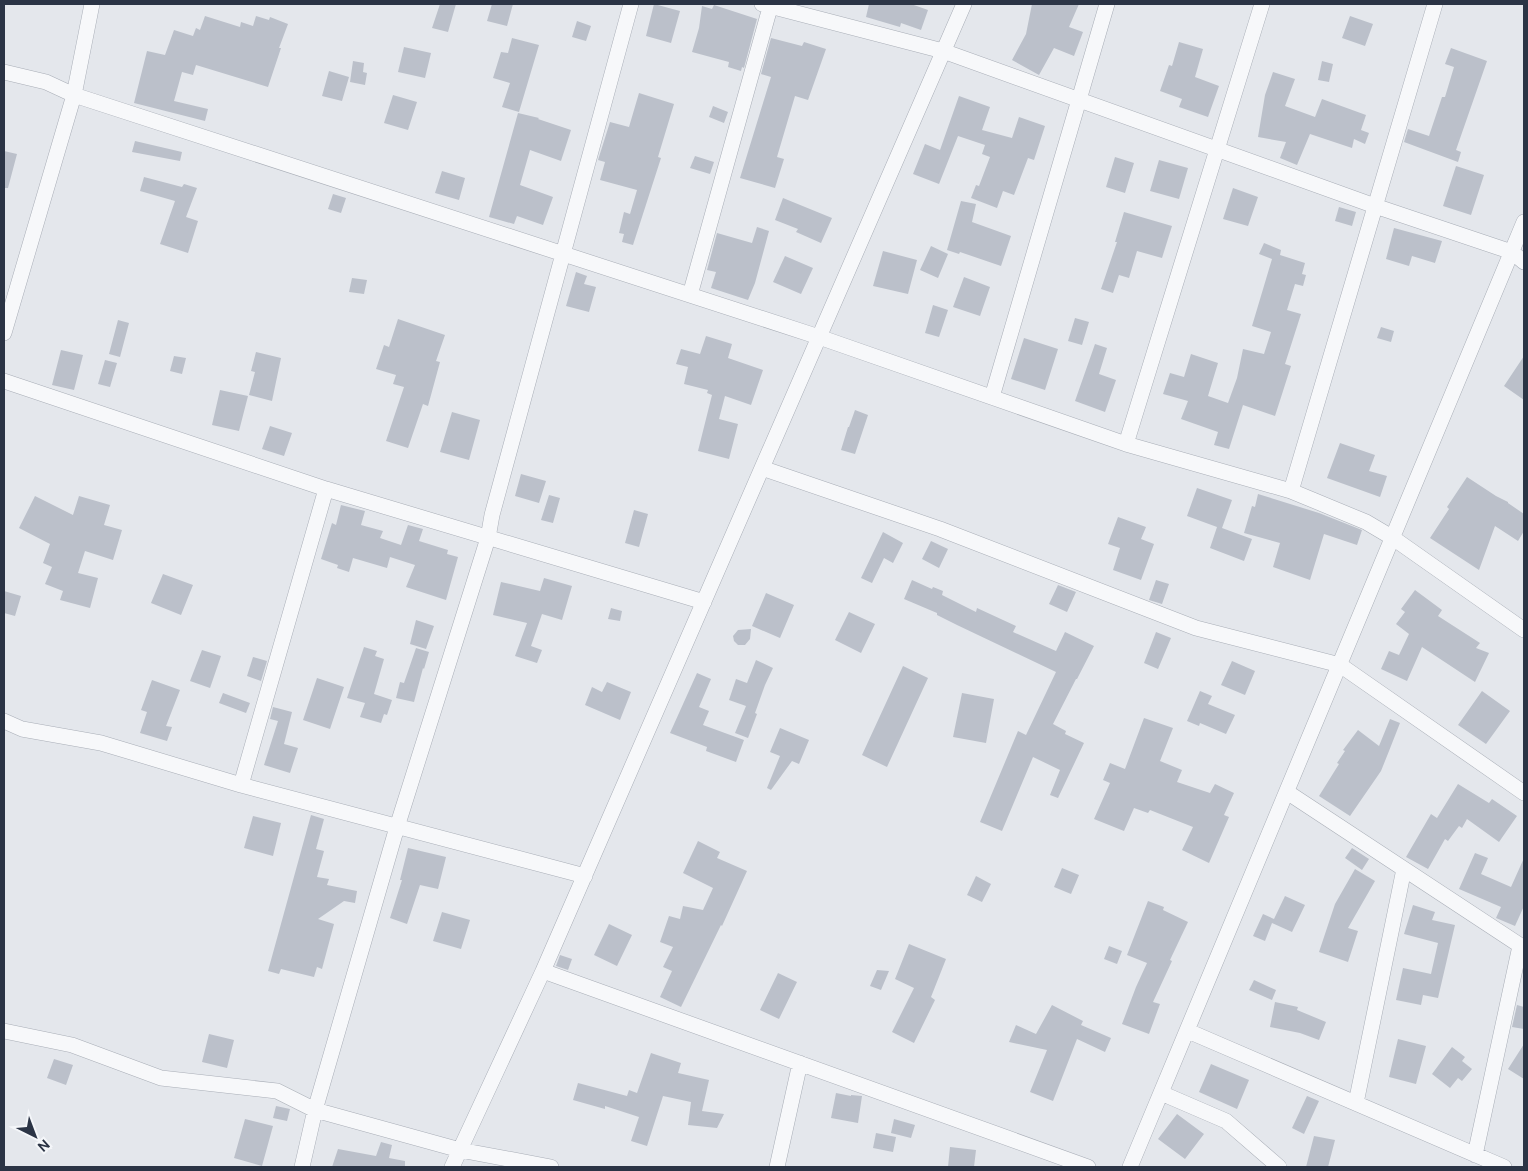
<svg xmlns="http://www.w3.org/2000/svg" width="1528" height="1171" font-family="'DM Sans',sans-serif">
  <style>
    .building { fill: #bbc0ca }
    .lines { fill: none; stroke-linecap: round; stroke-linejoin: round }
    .minor-casing { stroke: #a9aeb7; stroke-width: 16 }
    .minor { stroke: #f7f8fa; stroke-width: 15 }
  </style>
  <rect width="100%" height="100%" fill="#e4e7ec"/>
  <!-- building -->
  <path class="building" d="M440 4H456L448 32 432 28Z
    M492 4H513L507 26 487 21Z
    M654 4 680 11 671 43 646 36Z
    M869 4H911L928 10 921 30 901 23 900 27 866 17Z
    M1032 4H1079L1069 27 1083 32 1074 56 1054 48 1039 75 1012 60 1026 34Z
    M714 5 757 19 744 68 742 67 741 71 728 67 729 62 692 52 699 28 702 6 712 9Z
    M205 16 240 27 241 22 253 26 256 16 269 20 270 17 288 24 279 48H281L268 87 196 65 193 75 182 72 174 101 208 109 205 121 134 103 147 51 165 55 174 30 193 36 196 28 200 30Z
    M1350 16 1373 24 1365 46 1342 38Z
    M577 21 591 26 586 41 572 37Z
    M512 38 539 45 519 112 502 107 510 83 493 78 501 52 508 53Z
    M771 38 802 46 804 42 826 49 808 100 795 96 777 157 784 159 775 188 740 178 771 77 761 74Z
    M1179 42 1203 49 1195 77 1219 86 1208 117 1179 107 1182 99 1160 91 1169 65 1172 66Z
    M404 47 431 53 425 78 398 72Z
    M1451 48 1487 61 1456 150 1461 152 1458 162 1404 142 1408 129 1429 136 1442 97H1445L1454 67 1445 64Z
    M353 61 364 63 363 72 367 73 365 85 350 82Z
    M1322 61 1333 64 1329 82 1318 80Z
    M329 71 349 77 342 101 322 96Z
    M1273 72 1295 79 1285 106 1315 117 1322 99 1366 115 1361 130 1369 133 1365 144 1354 139 1352 148 1310 134 1297 165 1280 158 1286 142 1258 137 1265 95Z
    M639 93 674 104 658 157 661 158 633 245 622 242 624 234 619 233 624 212 630 214 637 190 600 180 605 162 598 160 610 122 629 127Z
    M393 95 417 102 408 130 384 123Z
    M959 96 990 107 982 130 1012 138 1019 117 1045 126 1034 160 1028 158 1014 195 1003 191 997 208 971 198 976 185 979 186 990 157 982 154 985 145 958 136 939 184 913 174 925 144 940 150Z
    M713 106 728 112 724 123 709 117Z
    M518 113 539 118 538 119 571 130 561 161 530 150 520 185 553 197 543 225 517 216 514 224 489 217Z
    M135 141 182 152 180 161 132 152Z
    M4 151 17 154 8 188H4Z
    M695 156 714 162 710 174 690 168Z
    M1115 157 1134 163 1125 193 1106 187Z
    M1159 160 1188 168 1179 199 1150 191Z
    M1456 166 1484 175 1471 215 1443 206Z
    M442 171 465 178 459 200 435 193Z
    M144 177 182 187 184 184 197 188 186 217 198 221 188 253 160 244 175 201 140 191Z
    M1233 188 1258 197 1248 226 1223 219Z
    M333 194 346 198 341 213 328 209Z
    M783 198 832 218 821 243 796 232 798 229 775 220Z
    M961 201 976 204 972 222 1011 236 1001 266 960 252 959 254 947 250Z
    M1339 207 1356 212 1352 226 1335 221Z
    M1124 212 1172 226 1162 258 1137 251 1129 278 1119 275 1113 293 1101 289 1117 242H1115Z
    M757 227 769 231 755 283 748 300 711 288 716 272 707 270 717 233 752 243Z
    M1394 228 1442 241 1435 263 1412 256 1409 266 1386 259Z
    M1264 243 1281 250 1280 255 1305 263 1302 274 1306 275 1303 286 1295 284 1287 310 1301 314 1285 364 1291 366 1275 416 1243 405 1229 449 1214 445 1218 432 1181 419 1188 401 1163 394 1170 373 1184 377 1191 354 1218 363 1208 396 1228 403 1237 378 1243 349 1264 354 1271 332 1252 326 1272 259 1259 254Z
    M931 246 948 254 938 278 920 270Z
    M883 251 917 260 908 294 873 286Z
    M785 256 813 268 801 294 773 282Z
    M576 272 587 276 584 284 596 287 589 312 566 306Z
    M964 277 990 287 980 316 953 307Z
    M352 278 367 280 364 294 349 292Z
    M933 305 948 310 939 337 925 333Z
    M1075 318 1089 322 1082 345 1068 341Z
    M398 319 445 335 436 361 440 362 428 406 423 404 408 448 386 441 404 387 393 384 396 375 376 369 384 345 389 347Z
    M118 320 129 323 120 357 109 354Z
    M1381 327 1394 331 1391 342 1377 338Z
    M706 336 732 344 728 358 763 370 751 405 725 396 719 419 738 424 729 459 698 451 712 395 707 393 708 390 684 384 688 367 676 364 681 349 700 354Z
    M1024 338 1058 349 1045 390 1011 379Z
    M1095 344 1107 348 1099 374 1116 380 1105 412 1075 401Z
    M61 350 83 355 74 390 52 385Z
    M256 352 281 358 272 401 249 395 255 372 251 371Z
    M174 356 186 358 182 374 170 371Z
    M1524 356V400L1504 386Z
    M105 360 117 363 110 387 98 384Z
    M220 390 248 396 239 431 212 425Z
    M855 410 868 415 855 454 841 450 848 427H849Z
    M452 412 480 420 469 460 440 452Z
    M270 426 292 433 284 456 262 449Z
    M1340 443 1375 455 1369 471 1387 476 1380 497 1327 478Z
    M521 474 546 481 539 503 515 496Z
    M1467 477 1496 496 1508 502V503L1524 514V531L1518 541 1495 526 1479 570 1430 538 1449 509 1447 507Z
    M1197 488 1232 500 1222 528 1252 539 1244 561 1210 548 1217 527 1187 516Z
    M1258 494 1319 513 1362 530 1357 545 1324 534 1310 580 1273 567 1280 543 1244 533 1252 506 1255 507Z
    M549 495 560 498 553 523 541 520Z
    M35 496 73 515 79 496 110 505 104 525 122 530 113 560 85 551 78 573 98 578 90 608 60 600 63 591 45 584 52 567 43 563 50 544 19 528Z
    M341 505 365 511 361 525 383 531 380 538 401 545 408 525 423 529 419 541 448 550 447 554 458 557 446 600 406 587 415 565 390 557 387 568 353 558 349 572 337 568 338 565 321 559 332 523 336 525Z
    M634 510 648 514 639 547 625 543Z
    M1118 517 1146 527 1141 539 1154 544 1141 580 1113 570 1120 548 1108 544Z
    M883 532 903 543 893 563 884 558 872 583 861 578Z
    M931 541 948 549 939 568 922 559Z
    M163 574 193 585 181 615 151 603Z
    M544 578 572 586 562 620 542 614 531 646 542 650 537 663 515 656 527 623 493 615 501 582 540 591Z
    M912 580 932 589 933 587 943 591 942 595 976 612 977 608 1016 626 1013 632 1056 651 1065 632 1094 646 1077 679H1076L1053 724 1066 731 1065 734 1084 743 1058 798 1050 795 1060 770 1033 757 1002 831 980 822 1018 731 1026 735 1056 672 957 625 937 615V613L904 599Z
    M1156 580 1169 584 1162 604 1149 600Z
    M1058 585 1076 592 1067 612 1049 604Z
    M1415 590 1442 610 1438 616 1480 643 1476 648 1489 653 1475 682 1422 647 1407 681 1381 669 1389 651 1399 655 1409 634 1396 624 1405 612 1401 609Z
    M4 591 21 596 15 616 4 613Z
    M766 593 794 605 780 638 752 626Z
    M611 608 622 611 620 621 608 619Z
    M849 612 875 624 861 653 835 640Z
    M416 620 434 626 426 649 410 644Z
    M751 629 750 639 745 645H738L734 641 733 636 738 630Z
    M1156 632 1171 638 1158 669 1144 663Z
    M364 647 377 651 375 656 384 659 374 694 392 700 387 715 384 714 381 723 360 717 365 703 347 698Z
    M416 648 429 652 424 669 423 668 414 702 396 698 400 682 404 683Z
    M202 650 221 656 210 688 190 681Z
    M253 657 267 661 261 681 247 676Z
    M756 660 773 668 765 685 755 713 757 714 748 738 735 733 746 706 729 700 736 679 747 683Z
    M1232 661 1255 671 1245 695 1221 685Z
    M903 666 928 678 887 767 862 755Z
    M697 673 711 679 699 707 709 711 703 725 744 740 736 762 706 751 707 747 670 733Z
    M317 678 344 687 330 729 303 720Z
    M152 680 180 690 166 726 172 727 167 741 140 733 147 712 141 710Z
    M607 682 631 692 620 720 585 705 592 687 602 692Z
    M1200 691 1212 696 1208 704 1235 715 1226 734 1200 723 1199 726 1187 721Z
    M1482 691 1510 711 1486 744 1458 725Z
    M223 693 250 703 246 713 219 703Z
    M962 693 994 699 986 743 953 737Z
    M273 707 292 712 284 744 298 748 290 773 264 765 278 721 270 719Z
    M1144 718 1173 728 1160 761 1182 770 1177 782 1210 793 1215 784 1234 793 1224 815 1229 817 1209 863 1182 850 1193 827 1150 810 1148 813 1134 808 1124 831 1094 819 1110 783 1103 780 1110 763 1125 769Z
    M1390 719 1400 723 1389 751 1381 771 1350 816 1319 796 1339 764 1337 763 1345 751 1343 750 1358 730 1379 746Z
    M780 728 809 740 799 764 792 761 771 790 767 788 780 756 770 752Z
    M1458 784 1489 803 1492 799 1517 816 1499 842 1467 819 1462 828 1459 826 1448 841 1445 839 1428 869 1406 857 1431 814 1437 818Z
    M311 815 324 819 316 849 324 851 317 877 329 879 327 885 357 891 355 903 344 901 318 919 334 924 322 969 317 967 314 977 281 969 279 974 268 971Z
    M253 816 281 823 273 856 244 848Z
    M698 841 720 852 717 858 747 871 722 926 721 925 681 1007 660 997 672 971 663 967 673 947 660 942 669 916 680 919 683 906 703 910 713 888 683 873Z
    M408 848 446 857 438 889 420 885 407 924 390 918 402 880H400Z
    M1352 848 1369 859 1362 870 1345 858Z
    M1475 853 1488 858 1481 874 1511 887 1524 858V906L1515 926 1496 918 1501 907 1459 889Z
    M1062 868 1079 875 1071 894 1054 887Z
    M1355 869 1375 881 1348 928 1358 931 1348 962 1319 952 1335 904Z
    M976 876 991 884 982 902 967 895Z
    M1285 896 1305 905 1292 932 1272 923 1265 941 1253 936 1263 914 1274 919Z
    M1148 901 1164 907 1163 910 1188 922 1170 960 1172 961 1153 1002 1160 1004 1149 1034 1122 1024 1136 987 1147 963 1127 955Z
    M1413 905 1435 912 1432 920 1455 925 1438 998 1423 995 1421 1005 1396 1000 1403 968 1431 974 1438 943 1404 934Z
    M442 912 470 920 461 949 433 941Z
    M609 924 632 935 617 966 594 955Z
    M909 944 946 959 931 997 935 1000 914 1043 892 1032 914 988 895 979Z
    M1109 946 1122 951 1117 964 1104 959Z
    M560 955 572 959 568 970 556 966Z
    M877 970 889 971 881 990 870 986Z
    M778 973 797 982 779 1019 760 1010Z
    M1254 980 1276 990 1272 1000 1249 990Z
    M1275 1002 1298 1007 1297 1010 1326 1022 1319 1040 1300 1033 1270 1027Z
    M1052 1005 1083 1021 1081 1025 1111 1038 1105 1052 1077 1039 1053 1101 1030 1092 1047 1050 1009 1042 1016 1025 1036 1034Z
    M1517 1005 1524 1007V1029L1512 1027Z
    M209 1034 234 1040 227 1068 202 1062Z
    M1398 1039 1426 1046 1416 1084 1389 1077Z
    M1524 1044V1079L1508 1069Z
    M1452 1047 1465 1057 1462 1061 1472 1069 1462 1081 1458 1078 1450 1088 1432 1074Z
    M651 1053 681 1063 678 1073 709 1080 702 1111 724 1114 717 1128 688 1125 691 1102 663 1096 647 1146 631 1141 639 1117 605 1106V1109L573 1100 578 1083 627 1096 629 1090 637 1093Z
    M54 1059 73 1065 66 1085 47 1078Z
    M1211 1064 1249 1080 1237 1109 1199 1092Z
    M836 1093 851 1096V1095L862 1096 858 1123 831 1118Z
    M1307 1096 1319 1101 1304 1134 1292 1128Z
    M276 1106 290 1109 287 1121 273 1118Z
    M1177 1114 1204 1134 1185 1159 1158 1139Z
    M245 1119 273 1126 262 1166 234 1158Z
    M894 1119 915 1125 911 1138 891 1133Z
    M876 1133 896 1137 893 1152 873 1148Z
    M1314 1136 1335 1140 1328 1167H1306Z
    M381 1142 392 1145 389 1158 405 1161V1167H332L338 1149 376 1156Z
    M950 1147 976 1150 974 1167H948Z"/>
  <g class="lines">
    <defs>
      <path id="minor" d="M762 4 943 51 1375 206 1512 252 1524 262
        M4 72 46 82 74 95 819 337 1126 444 1291 491 1366 522 1393 538 1524 630
        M690 295 771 4
        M4 333 74 95 92 4
        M4 381 326 489 704 602
        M992 397 1107 4
        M1126 444 1262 4
        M762 468 940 529 1196 628 1340 665 1524 793
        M326 489 241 785 585 876
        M1291 491 1435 4
        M4 721 22 729 101 743 241 785
        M1287 792 1524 948
        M543 971 964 4
        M4 1031 72 1045 161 1078 277 1091 315 1110 302 1167
        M1188 1031 1504 1167
        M1161 1093 1226 1121 1279 1167
        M1356 1103 1404 869
        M1475 1155 1520 946
        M452 1167 543 971 1088 1167
        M551 1167 460 1150 315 1110 397 827 488 538 492 515 631 4
        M777 1167 800 1063
        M1130 1167 1524 222"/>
    </defs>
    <!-- minor casing -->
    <use href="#minor" class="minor-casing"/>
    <!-- minor -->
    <use href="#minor" class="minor"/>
  </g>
  <!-- border -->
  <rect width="1528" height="1171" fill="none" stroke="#2b3445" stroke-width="10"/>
  <!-- north arrow -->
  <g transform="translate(35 1136) rotate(138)" stroke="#f4f6f9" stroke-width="4" paint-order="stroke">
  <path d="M0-4L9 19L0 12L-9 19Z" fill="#2b3445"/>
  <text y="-8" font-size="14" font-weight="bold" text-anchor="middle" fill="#2b3445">N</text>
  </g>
</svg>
